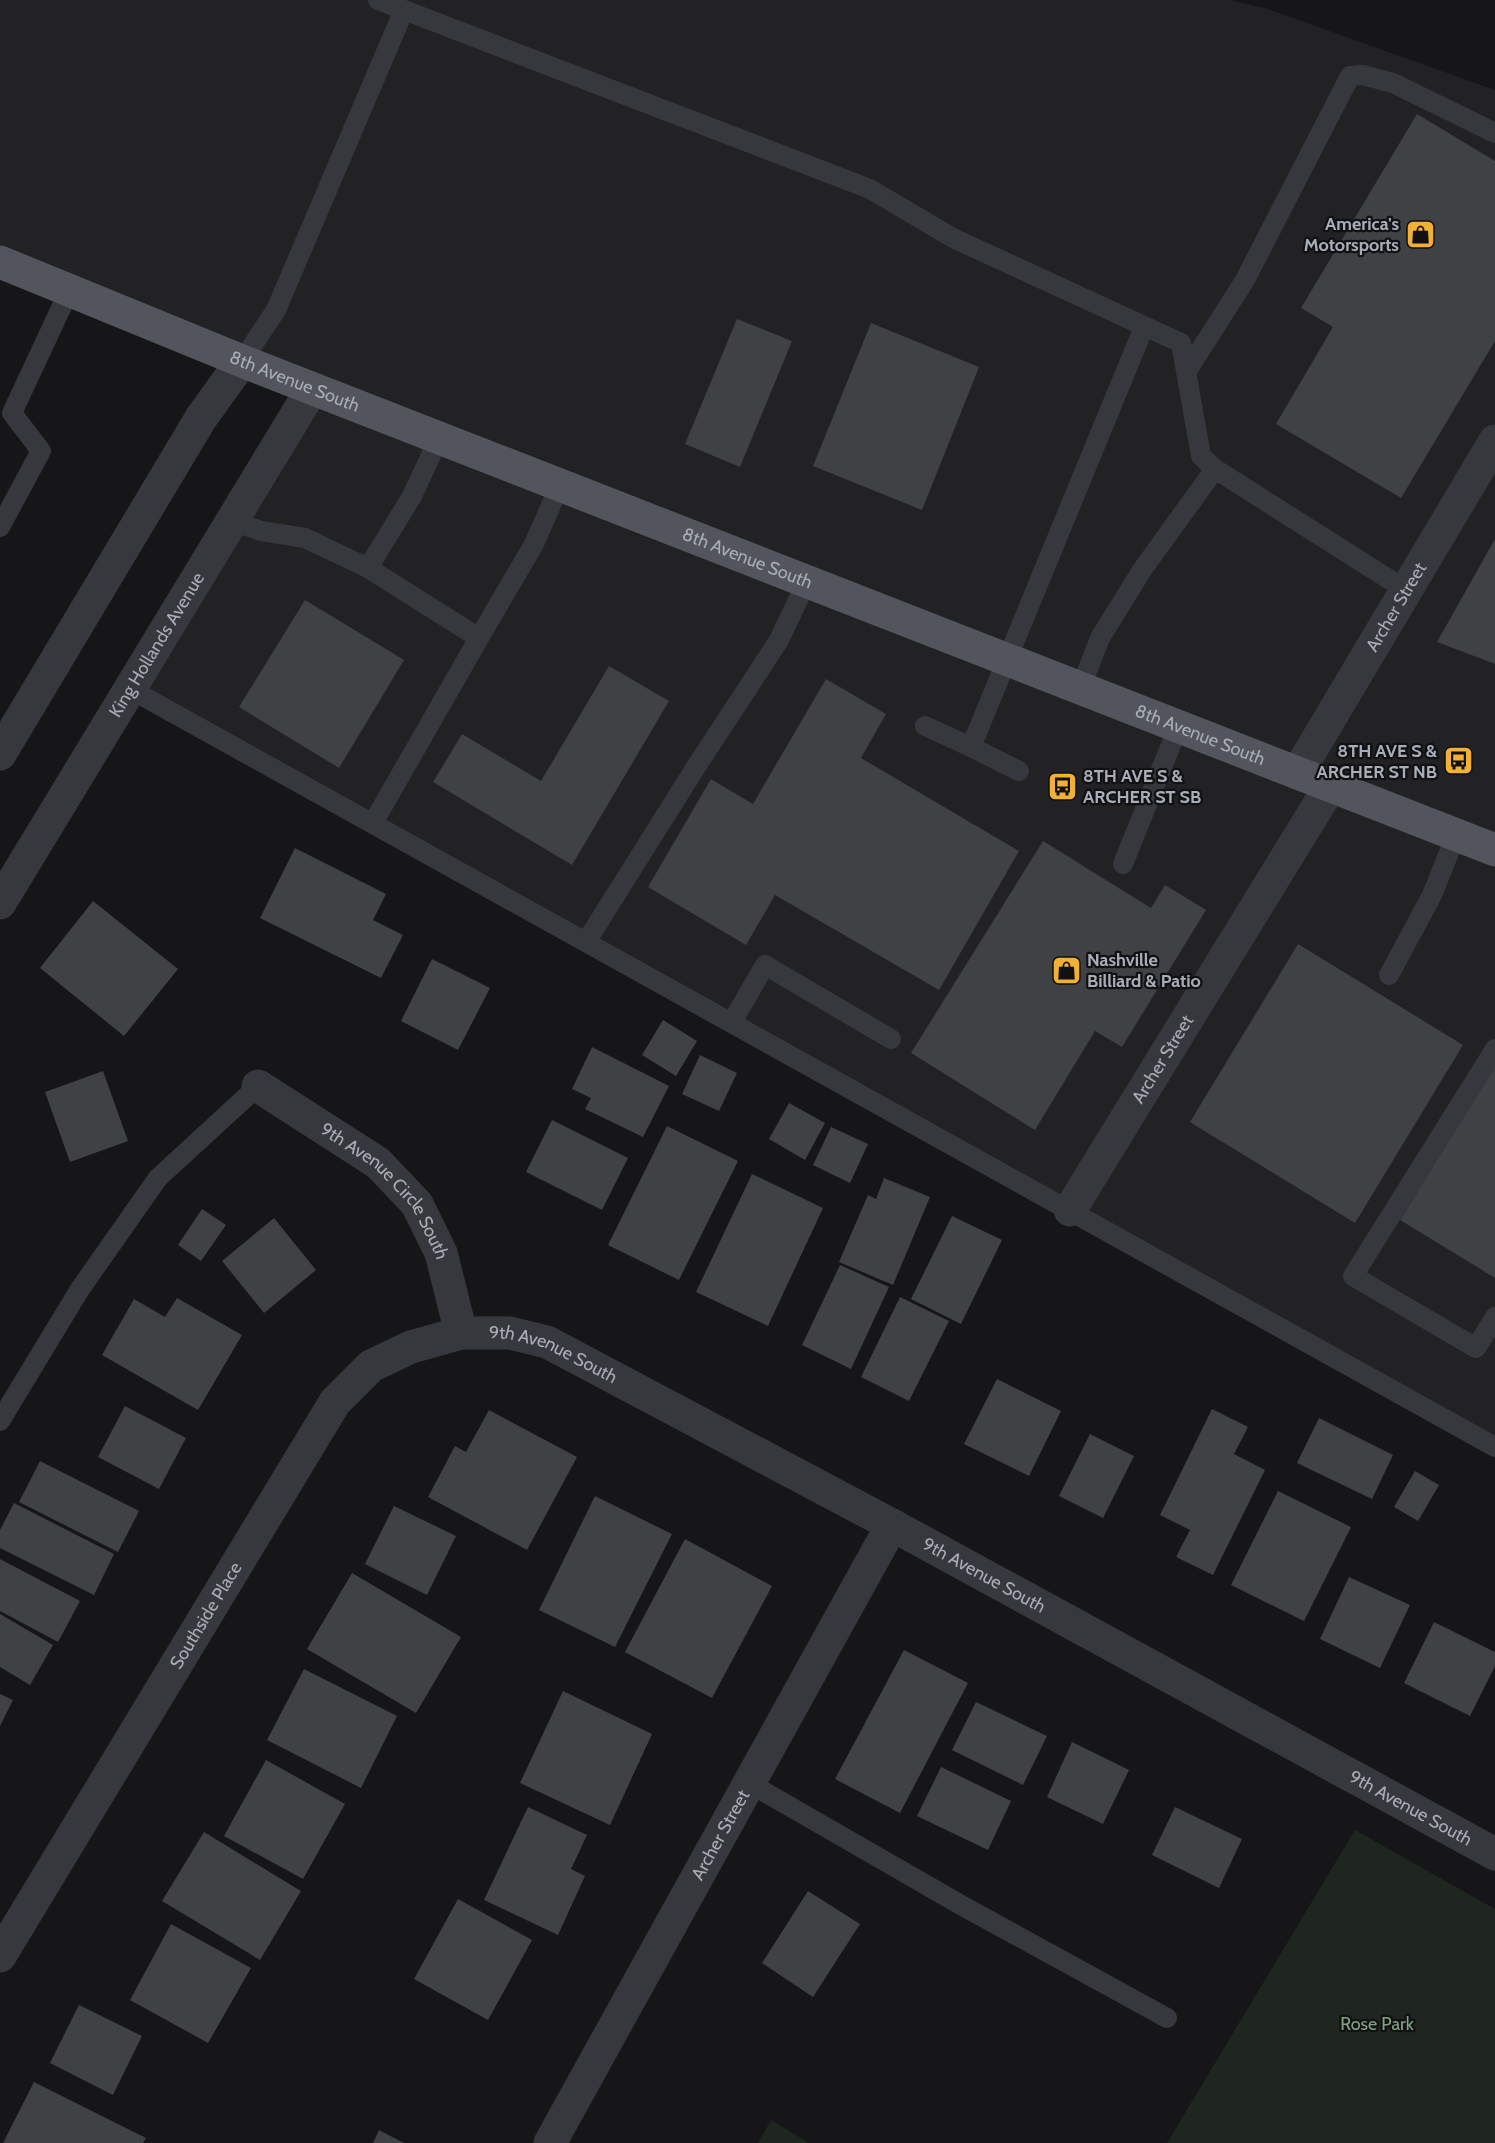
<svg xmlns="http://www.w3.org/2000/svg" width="1495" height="2143" font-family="Cabin,sans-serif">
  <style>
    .built { fill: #222225 }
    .green { fill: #1e261f }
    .building { fill: #404145 }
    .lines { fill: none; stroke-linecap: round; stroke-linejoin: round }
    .lane { stroke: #37383d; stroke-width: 20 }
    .street { stroke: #37383d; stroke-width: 33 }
    .primary { stroke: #53555c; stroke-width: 33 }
    .labels { text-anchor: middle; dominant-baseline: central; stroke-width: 4.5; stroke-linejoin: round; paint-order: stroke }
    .poi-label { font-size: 18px; font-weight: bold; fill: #a8adb8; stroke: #111113; text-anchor: end }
    .street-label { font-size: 18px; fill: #a8adb8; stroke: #111113 }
    .park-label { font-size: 18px; fill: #7fa381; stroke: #111113 }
  </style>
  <rect width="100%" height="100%" fill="#161618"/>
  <!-- built -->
  <path class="built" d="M0 0H1230L1268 9 1495 90V1447L130 689 312 389 0 262Z"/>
  <!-- green -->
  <path class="green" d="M1355 1830 1495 1909V2143H1167Z
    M771 2120 809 2143H758Z"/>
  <!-- building -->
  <path class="building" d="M1417 114 1495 161V341L1401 498 1276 424 1333 327 1301 308Z
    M737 319 792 341 740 467 685 444Z
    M871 323 979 367 922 510 813 466Z
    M1495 539V664L1437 642Z
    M305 600 404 660 339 768 239 707Z
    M609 666 669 701 572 865 433 782 462 734 541 781Z
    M826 679 886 714 861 758 1019 851 939 990 775 895 746 945 648 887 711 779 753 804Z
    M1043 841 1151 908 1165 885 1206 910 1122 1047 1095 1031 1035 1130 911 1053Z
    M295 848 386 894 373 920 403 935 381 978 260 918Z
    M93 901 178 969 124 1036 40 968Z
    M1298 944 1463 1045 1355 1223 1190 1122Z
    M432 959 490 988 458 1050 401 1021Z
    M663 1020 697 1041 676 1076 642 1055Z
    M592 1047 669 1086 643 1137 585 1109 591 1098 572 1089Z
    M700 1055 737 1073 719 1111 682 1094Z
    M1495 1066V1278L1400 1220Z
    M103 1071 128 1141 70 1162 45 1092Z
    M789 1103 825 1123 805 1160 769 1139Z
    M552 1120 628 1158 602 1210 526 1172Z
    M667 1126 738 1161 679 1280 608 1245Z
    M831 1127 868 1144 850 1183 813 1165Z
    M752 1174 823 1208 768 1326 696 1292Z
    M884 1178 930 1197 893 1285 839 1262 868 1195 876 1199Z
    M202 1209 226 1225 201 1261 178 1245Z
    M952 1216 1002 1240 961 1324 911 1299Z
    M274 1218 316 1270 264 1313 222 1261Z
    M840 1265 889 1287 851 1369 802 1345Z
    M900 1297 949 1321 909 1401 861 1377Z
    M177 1298 242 1335 198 1410 102 1355 134 1299 165 1317Z
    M997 1379 1061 1411 1029 1476 964 1444Z
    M125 1406 186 1438 159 1489 98 1457Z
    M1212 1409 1248 1427 1234 1454 1265 1470 1213 1575 1176 1557 1190 1530 1160 1515Z
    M489 1410 577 1457 527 1550 428 1497 455 1446 466 1452Z
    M1319 1418 1393 1455 1372 1499 1297 1463Z
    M1090 1434 1134 1456 1103 1518 1059 1496Z
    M40 1461 139 1511 118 1552 19 1502Z
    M1415 1471 1439 1485 1418 1521 1394 1507Z
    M1278 1491 1351 1527 1304 1621 1231 1585Z
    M595 1496 672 1534 615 1647 539 1610Z
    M14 1503 114 1554 94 1595 0 1548V1530Z
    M394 1506 456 1536 427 1595 365 1564Z
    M685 1539 772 1586 712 1698 625 1652Z
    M0 1559 80 1601 58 1642 0 1611Z
    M352 1573 461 1637 416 1713 307 1649Z
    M1349 1577 1410 1605 1380 1668 1320 1639Z
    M0 1614 53 1645 30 1685 0 1667Z
    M1434 1622 1495 1652V1666L1470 1716 1404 1683Z
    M904 1650 968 1683 900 1813 835 1779Z
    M304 1669 397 1716 361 1788 267 1740Z
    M563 1691 652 1734 610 1825 520 1783Z
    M0 1694 13 1700 0 1726Z
    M976 1702 1047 1736 1023 1785 952 1750Z
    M1072 1742 1129 1770 1103 1824 1047 1797Z
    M266 1760 345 1804 303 1879 224 1836Z
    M941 1767 1011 1801 988 1850 917 1816Z
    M528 1807 587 1835 571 1869 585 1876 558 1935 484 1900Z
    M1175 1807 1242 1839 1219 1888 1152 1855Z
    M204 1832 301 1891 260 1960 162 1901Z
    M808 1891 860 1924 813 1997 762 1963Z
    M458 1899 532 1940 488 2020 414 1979Z
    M171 1924 251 1968 208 2043 130 2000Z
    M79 2005 142 2036 113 2095 50 2063Z
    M34 2082 146 2138 143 2143H3Z
    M379 2130 404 2143H373Z"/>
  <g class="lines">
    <!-- lane -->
    <path class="lane" d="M378 0 870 189 953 238 1181 343 1201 456 1215 469 1406 590
      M242 361 276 310 404 10
      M1187 371 1245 280 1350 76 1363 75 1393 83 1495 133
      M232 521 261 531 305 538 368 568 479 638 534 544 560 485
      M0 527 41 451 12 413 69 291
      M368 568 412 496 439 438
      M1081 687 1100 638 1142 570 1215 469
      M130 689 1495 1447
      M925 726 971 747 1144 327
      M971 747 1019 771
      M373 823 479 638
      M1123 864 1179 725
      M586 942 694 770 779 640 807 581
      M1389 975 1432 895 1456 835
      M732 1022 765 965 891 1039
      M1495 1049 1353 1276 1476 1348 1495 1317
      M0 1421 80 1289 158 1178 258 1086
      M749 1783 961 1905 1167 2018"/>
    <!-- street -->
    <g class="street">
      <path d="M0 754 201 418 242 361"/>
      <path id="s1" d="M1298 772 1495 441"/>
      <path id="s2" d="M0 903 312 389"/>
      <path id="s3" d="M258 1086 378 1163 417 1204 441 1253 461 1333"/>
      <path id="s4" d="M1070 1210 1331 785"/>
      <path id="s5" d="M0 1956 335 1402 371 1366 411 1347 461 1333H510L547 1342 892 1525 1495 1854"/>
      <path id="s6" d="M550 2143 892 1525"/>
    </g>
    <!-- primary -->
    <path class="primary" id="s7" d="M0 262 242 361 1495 850"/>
  </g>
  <!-- icons -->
  <defs>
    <symbol id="shop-square" viewBox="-11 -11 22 22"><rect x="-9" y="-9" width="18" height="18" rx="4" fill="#f2b134" stroke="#111113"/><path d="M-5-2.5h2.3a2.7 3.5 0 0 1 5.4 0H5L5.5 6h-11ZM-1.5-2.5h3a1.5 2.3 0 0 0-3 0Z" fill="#111"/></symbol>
    <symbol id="bus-square" viewBox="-11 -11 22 22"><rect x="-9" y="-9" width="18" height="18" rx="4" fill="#f2b134" stroke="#111113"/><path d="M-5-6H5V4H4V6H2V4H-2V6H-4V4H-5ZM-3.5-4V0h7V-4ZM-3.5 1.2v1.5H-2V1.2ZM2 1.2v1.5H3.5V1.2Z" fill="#111"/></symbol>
  </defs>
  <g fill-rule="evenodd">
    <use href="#shop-square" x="1404" y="218" width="33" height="33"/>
    <use href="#bus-square" x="1442" y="744" width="33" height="33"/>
    <use href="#bus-square" x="1046" y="770" width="33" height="33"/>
    <use href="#shop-square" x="1050" y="954" width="33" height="33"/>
  </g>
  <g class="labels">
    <!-- poi labels -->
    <g class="poi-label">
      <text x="1399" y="224">America's<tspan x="1399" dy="21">Motorsports</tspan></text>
      <text x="1437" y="751">8TH AVE S &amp;<tspan x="1437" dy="21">ARCHER ST NB</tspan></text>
      <text x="1083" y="776" text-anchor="start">8TH AVE S &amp;<tspan x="1083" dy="21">ARCHER ST SB</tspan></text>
      <text x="1087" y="960" text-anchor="start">Nashville<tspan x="1087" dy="21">Billiard &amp; Patio</tspan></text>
    </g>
    <!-- street labels -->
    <g class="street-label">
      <text stroke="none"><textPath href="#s7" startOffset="318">8th Avenue South</textPath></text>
      <text stroke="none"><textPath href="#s7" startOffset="804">8th Avenue South</textPath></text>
      <text stroke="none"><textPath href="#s1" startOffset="192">Archer Street</textPath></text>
      <text stroke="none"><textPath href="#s2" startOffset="302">King Hollands Avenue</textPath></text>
      <text stroke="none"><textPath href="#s7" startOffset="1290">8th Avenue South</textPath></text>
      <text stroke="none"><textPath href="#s4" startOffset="177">Archer Street</textPath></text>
      <text stroke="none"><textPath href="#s3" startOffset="168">9th Avenue Circle South</textPath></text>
      <text stroke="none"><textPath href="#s5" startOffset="891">9th Avenue South</textPath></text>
      <text stroke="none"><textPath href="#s5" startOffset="1377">9th Avenue South</textPath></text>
      <text stroke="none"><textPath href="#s5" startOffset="398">Southside Place</textPath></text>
      <text stroke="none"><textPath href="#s5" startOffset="1863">9th Avenue South</textPath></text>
      <text stroke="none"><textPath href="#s6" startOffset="352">Archer Street</textPath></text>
    </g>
    <!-- park labels -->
    <g class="park-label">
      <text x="1377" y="2024">Rose Park</text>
    </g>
  </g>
</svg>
